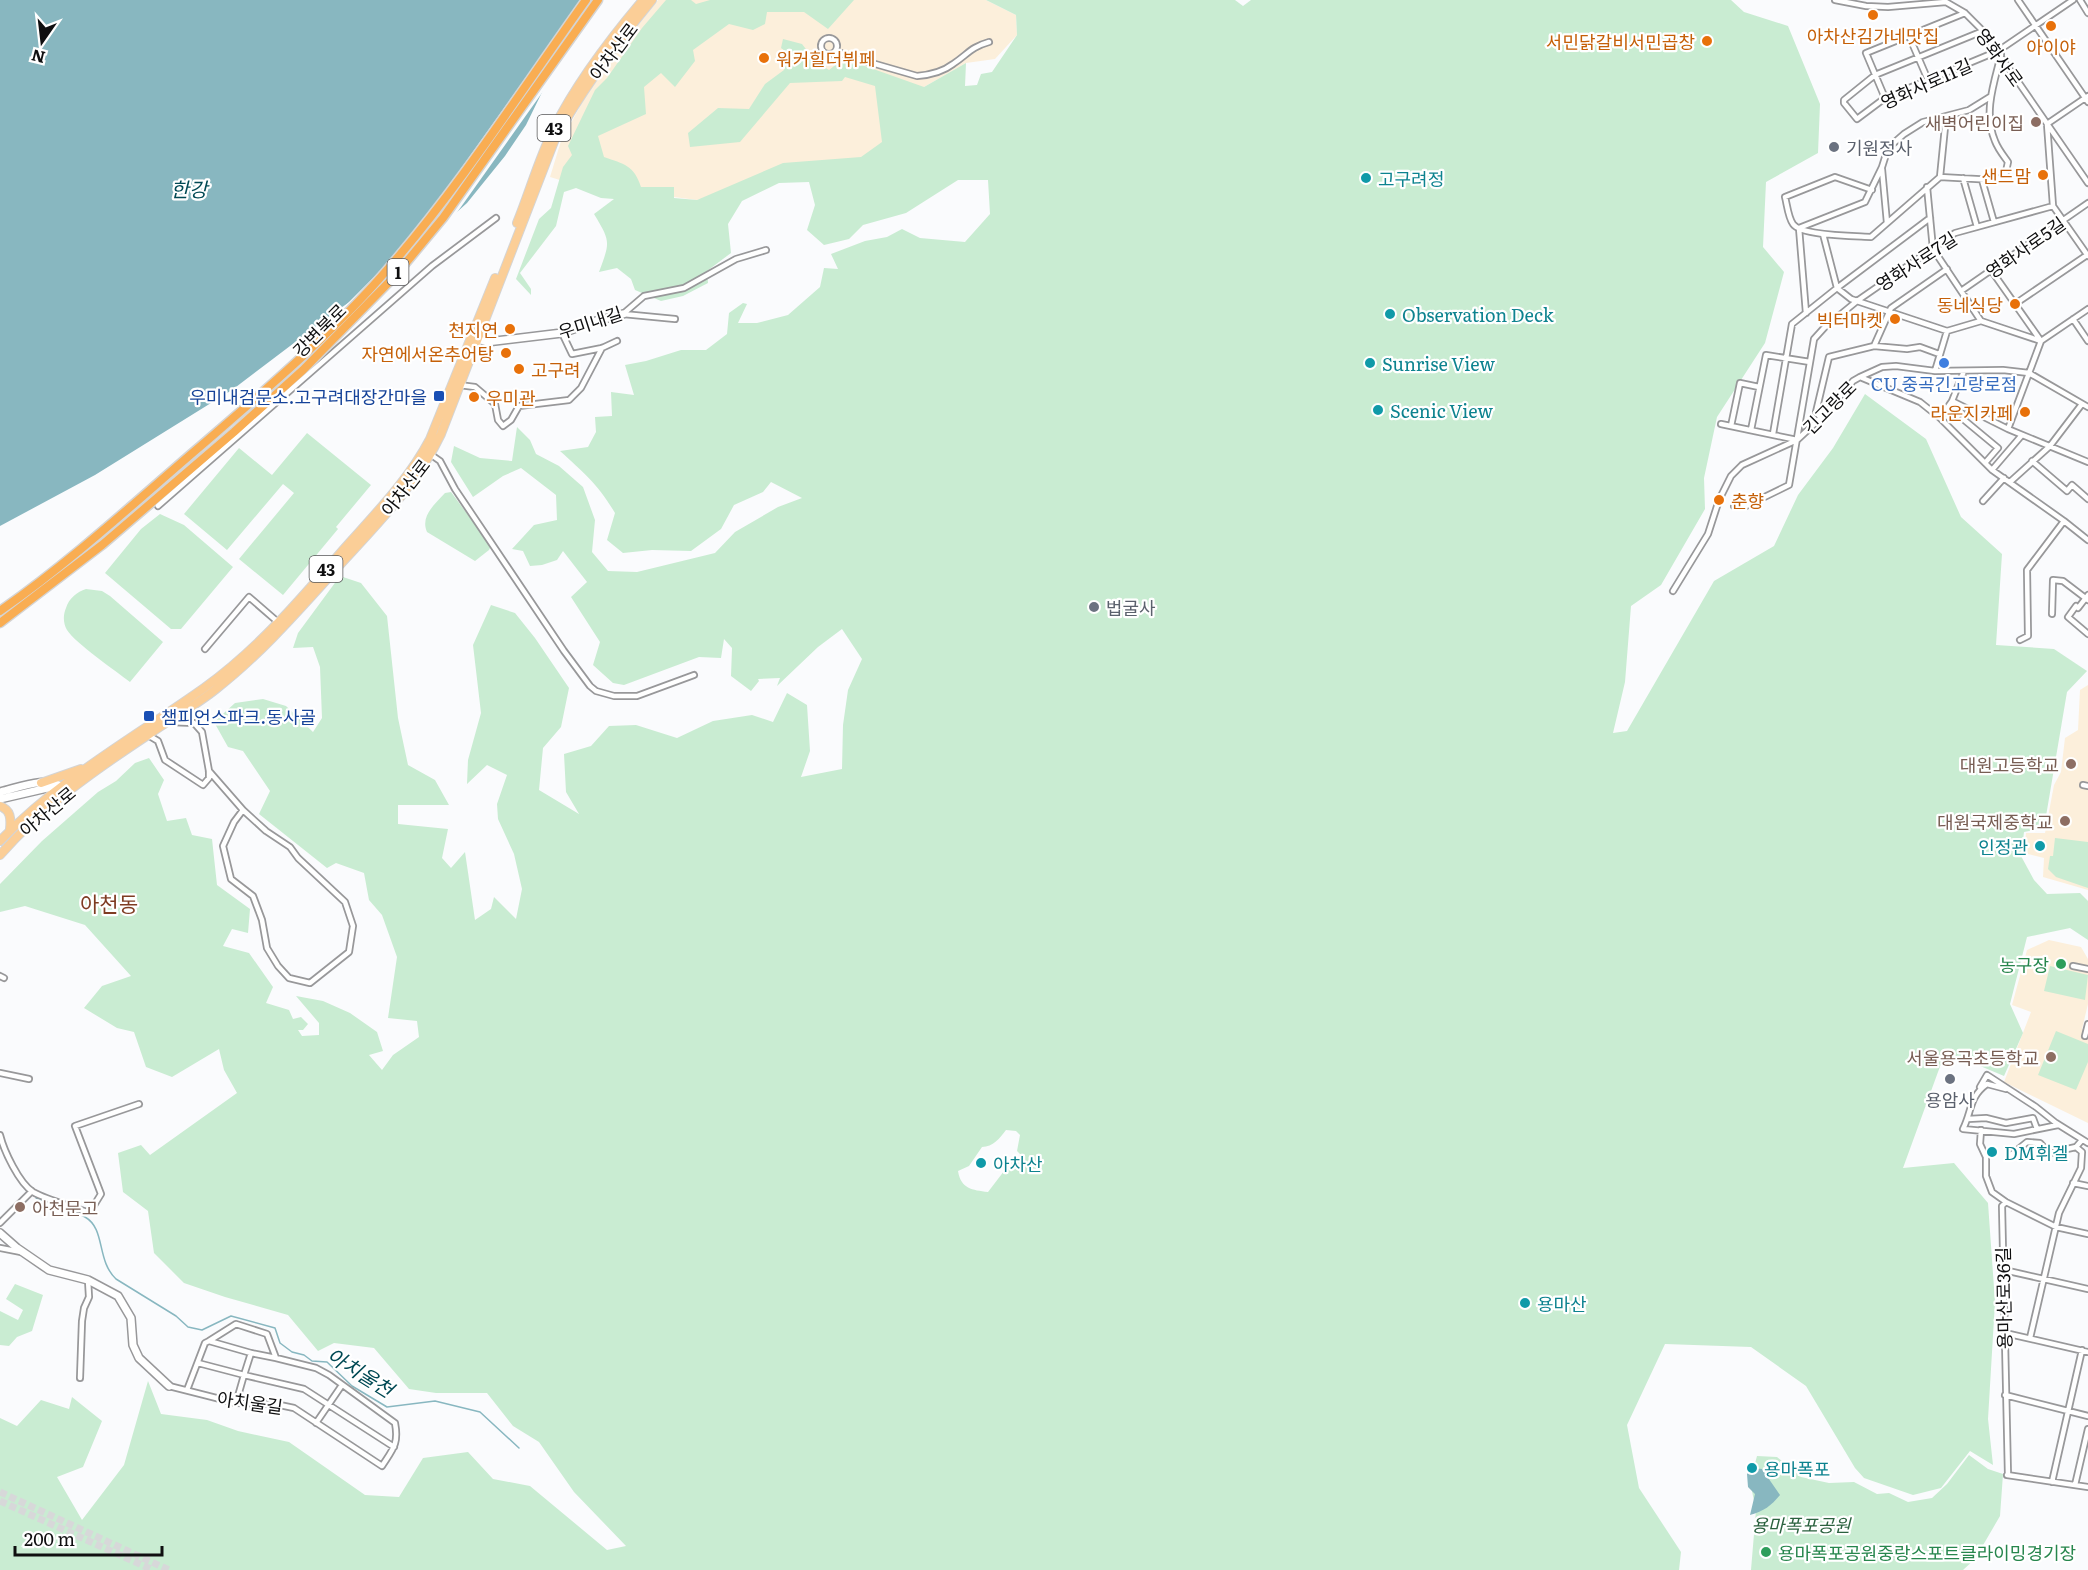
<svg xmlns="http://www.w3.org/2000/svg" width="2088" height="1570" font-family="Literata,'Noto Sans KR',serif">
  <style>
    .commercial { fill: #fcefdb }
    .green { fill: #c9ecd2; fill-rule: evenodd }
    .water { fill: #88b7c0 }
    .pier { fill: #fafbfd }
    .lines { fill: none; stroke-linecap: round; stroke-linejoin: round }
    .stream { stroke: #88b7c0; stroke-width: 1.5 }
    .secondary-tunnel { stroke: #d7d8d9; stroke-width: 7; stroke-dasharray: 7 3.5; stroke-linecap: butt }
    .street-casing { stroke: #98989a; stroke-width: 8 }
    .secondary-casing { stroke: #98989a; stroke-width: 10 }
    .primary-casing { stroke: #d4d4d4; stroke-width: 10 }
    .highway-casing { stroke: #d4d4d4; stroke-width: 11 }
    .street { stroke: #fff; stroke-width: 4.5 }
    .secondary { stroke: #fff; stroke-width: 7 }
    .primary { stroke: #fbce97; stroke-width: 8 }
    .highway { stroke: #f9ad52; stroke-width: 8 }
    .food-dot { fill: #e8710a; stroke: #fff; stroke-width: 2 }
    .education-dot { fill: #8d6e63; stroke: #fff; stroke-width: 2 }
    .worship-dot { fill: #6b7280; stroke: #fff; stroke-width: 2 }
    .culture-dot { fill: #0f9aa8; stroke: #fff; stroke-width: 2 }
    .shop-dot { fill: #3f7fe0; stroke: #fff; stroke-width: 2 }
    .transit-dot { fill: #1a4fb4; stroke: #fff; stroke-width: 2 }
    .leisure-dot { fill: #2e9e5b; stroke: #fff; stroke-width: 2 }
    .labels { text-anchor: middle; dominant-baseline: central; stroke-width: 4.5; stroke-linejoin: round; paint-order: stroke }
    .shield { fill: #fff; stroke: #575758; stroke-width: 1.5 }
    .shield-label { font-size: 16px; font-weight: bold; fill: #0f0f10 }
    .food-label { font-size: 18px; fill: #c56008; stroke: #fff; text-anchor: end }
    .street-label { font-size: 18px; fill: #0f0f10; stroke: #fff }
    .education-label { font-size: 18px; fill: #785e54; stroke: #fff; text-anchor: end }
    .worship-label { font-size: 18px; fill: #5b616d; stroke: #fff; text-anchor: start }
    .culture-label { font-size: 18px; fill: #0d838f; stroke: #fff; text-anchor: start }
    .shop-label { font-size: 18px; fill: #366cbe; stroke: #fff }
    .transit-label { font-size: 18px; fill: #164399; stroke: #fff; text-anchor: end }
    .leisure-label { font-size: 18px; fill: #27864d; stroke: #fff; text-anchor: end }
    .park-label { font-size: 18px; font-style: italic; fill: #2b623f; stroke: #fff }
    .water-label { font-size: 20px; font-style: italic; fill: #004954; stroke: #fff }
    .quarter-label { font-size: 21px; fill: #7f3c23; stroke: #fff }
  </style>
  <rect width="100%" height="100%" fill="#fafbfd"/>
  <!-- commercial -->
  <path class="commercial" d="M658 0H986L1016 15 1017 35 995 59 966 63 924 87 882 155 697 200 573 184 550 177 561 141 594 81Z
    M2088 685V890L2043 877 2044 858 2024 853 2026 833H2045L2054 785 2061 772 2065 738 2078 730 2080 690Z
    M2049 940 2081 947 2088 959V1004L2082 1029 2046 1017 2088 1031V1123L2004 1082 2031 1012 2012 1005 2027 950Z"/>
  <!-- green -->
  <path class="green" d="M666 0H691L696 4 710 0H854L828 29 804 12H767L765 24 753 30 729 24 693 50 695 61 675 87 661 73 644 87 646 114 598 136 604 157C624 164 634 165 641 187H674V198L697 200 783 163 861 157 882 142 875 86 845 77 842 81 790 83 740 142 690 147 688 133 718 108 749 109 765 84 784 70 790 55 781 48 783 39 802 44 816 62 829 70 838 63 862 65 924 87 966 63 965 86 977 85 981 74 992 72 1017 35 1016 15 986 0H1235L1243 6 1251 0H1731L1744 12 1788 26 1820 104 1818 153 1766 182 1763 247 1784 272 1765 343 1717 417 1704 478 1705 509 1661 585 1631 606 1625 682 1613 733 1627 731 1714 581 1774 546 1798 495 1833 448 1865 394 1926 439 1961 517 2002 554 1996 645 2054 649 2087 671 2067 692 2044 828 2024 832 2021 856 2034 880 2047 894 2080 893 2088 901V940L2070 928 2027 937 2010 1004 2023 1033 2004 1076 1954 1055 1942 1061 1903 1168 1954 1163 1988 1203 1995 1302 1988 1419 1993 1465 1970 1451 1941 1488 1913 1495 1864 1478 1855 1468 1806 1386 1751 1347 1665 1344 1627 1425 1639 1488 1681 1552 1679 1570H0V1418L17 1426 41 1400 69 1409 72 1397 102 1421 83 1467 57 1477 82 1520 124 1465 148 1381 161 1414 207 1420 238 1431 289 1442 365 1495 399 1497 423 1458 468 1452 493 1479 530 1486 607 1550 626 1546 574 1492 539 1442 513 1426 487 1393H436L409 1389 374 1348 334 1343 318 1351 288 1315 225 1297 184 1283 154 1253 148 1211 123 1192 118 1153 141 1145 150 1155 237 1093 224 1070 219 1049 172 1077 146 1067 134 1032 117 1028 84 1008 102 986 131 976 85 925 25 906 0 912V884L42 841 98 792 116 781 135 763 149 758 164 780 158 794 167 821 186 818 192 835 212 839 217 885 250 909 248 933 232 929 223 946 249 953 273 987 266 1003 289 1010 293 1019 301 1017 308 1024 303 1030H298L302 1036 319 1035V1023L296 996 323 1001 350 1013 377 1032 383 1051 369 1055 382 1070 393 1055 419 1037 417 1021 388 1018 397 957 382 915 369 900 364 873 336 863 327 868 259 814 270 791 243 751 228 747 214 722 235 703 263 699 286 706 313 732 322 718 320 667 313 647 293 648 298 633 340 576 361 583 387 616 398 718 408 765 435 780 449 805H398V824L448 829 442 858 451 868 465 852 475 920 491 909 494 897 516 919 522 889 514 854 498 819 497 804 507 775 487 765 467 784 468 760 481 713 473 645 491 605 515 613 535 638 569 688 561 727 543 748 539 790 579 814 566 792 564 754 591 746 609 726 636 725 677 738 713 721 752 715 773 722 787 693 807 705 810 751 801 777 842 769 843 725 848 690 862 659 842 629 818 647 777 686 780 678 758 679 759 681 751 691 731 676 732 648 724 639 721 658 699 657 624 685 613 683 593 665 600 642 571 597 587 582 563 551 557 560 542 565 530 566 523 551 512 549 534 525 557 520 556 495 521 468 503 476 473 497 451 462 454 446 480 458 512 461 517 427 530 440 536 454 559 466 583 487 595 520 592 552 608 571 637 572 715 553 735 532 778 507 802 498 771 482 763 492 734 505 721 529 691 551 652 550 623 553 607 540 615 513C598 484 584 473 560 451L588 447 596 432 595 417 612 416 611 392 634 395 625 365 646 361 681 350H706L727 334 729 313 743 303 747 304 738 323H757L788 315 820 287 824 268 838 269 831 254 865 241 887 237 902 229 920 238 965 242 990 214 988 180H958L906 213 863 225 849 239 824 245 807 230 815 205 809 182 779 183 742 201 728 224 731 253 707 271 708 283 683 296 661 301 635 290 631 279 617 268 599 272C610 242 611 242 594 214L614 199 601 198 576 188 564 192 556 226 520 273 531 289V295L516 279 539 219 551 208 563 167 572 155 568 146 595 90 607 78 642 28ZM1006 1130 1016 1131 1020 1135 1017 1151 1020 1154 1018 1160 1014 1158 988 1192C972 1190 961 1189 958 1171L969 1166 982 1147C993 1147 1000 1138 1006 1130Z
    M307 433 371 485 336 527 338 529 283 595 239 559 294 493 283 484 227 550 184 514 239 448 272 475Z
    M451 492 491 546 489 550 475 561 427 532C420 516 435 504 445 493Z
    M160 514 184 525 233 567 181 629H171L105 573 141 529Z
    M86 589 102 591 110 596 163 642 130 682C116 671 75 643 67 630 63 623 63 615 66 608 69 598 77 592 86 589Z
    M2055 838 2088 842V888L2056 877 2048 869 2050 856H2053Z
    M2050 966 2088 975 2085 1000 2044 991Z
    M2056 1031 2088 1044V1062L2076 1090 2038 1075Z
    M15 1284 43 1295 32 1331 17 1337 9 1346 0 1345V1311L18 1320 23 1310 6 1299Z
    M1969 1455 1988 1469 2003 1474 2000 1516 1975 1559 1963 1570H1751L1756 1510 1750 1482 1757 1456 1777 1457 1801 1477 1829 1483 1854 1482 1877 1494 1889 1493 1908 1502 1932 1498 1947 1484Z"/>
  <!-- water -->
  <path class="water" d="M0 0H605L548 80 526 125 505 156 467 203 380 281 335 312 232 390 95 475 0 526Z
    M1752 1468 1762 1469 1780 1495C1771 1506 1764 1511 1750 1515L1755 1494 1748 1487 1747 1474Z"/>
  <!-- pier -->
  <path class="pier" d="M581 0H608L451 221 382 284 338 313 382 269 430 212Z"/>
  <g class="lines">
    <!-- stream -->
    <path class="stream" d="M36 1198C52 1204 71 1209 85 1217 106 1229 96 1260 116 1279L176 1316 188 1327 202 1330 231 1316 275 1328 280 1343 292 1352 304 1355 312 1361 327 1362 352 1386 387 1407 435 1401 480 1412 519 1448"/>
    <!-- secondary-tunnel -->
    <path class="secondary-tunnel" d="M0 1492 169 1570
      M0 1501 153 1570"/>
    <defs>
      <path id="street" d="M1835 0 1866 6 1888 7 1946 2 1965 13 1983 31 2088 183
        M2018 0 2088 102
        M2080 0 2088 13
        M1983 31 1875 75 1844 100V103L1857 119 1885 98 1998 51 2073 0
        M1909 36 1928 80
        M821 46a8 8 0 1 1 16 0a8 8 0 1 1-16 0Z
        M836 50 844 55 917 76C929 75 944 71 953 64 968 54 971 47 989 42
        M1885 98 1866 53 1965 13
        M1882 169 1887 223
        M1940 177 1946 117
        M1963 178 1977 227
        M1982 180 1994 222
        M1927 187 1933 249 1981 321
        M1872 190 1835 177 1785 197C1787 204 1788 217 1793 224 1801 236 1856 236 1871 237L1940 177 1994 180 2005 176 2008 162C2003 155 1998 149 1995 141 1983 113 1994 83 2001 55
        M2053 206 2047 124 2088 96
        M2053 206 2088 256
        M1799 228 1865 202 1882 167 1888 148 1904 134 1923 122 1969 110 1990 97
        M1799 228 1806 313
        M1823 234 1837 288 1851 299 1947 331 1981 321 2041 341
        M1991 270 2041 341
        M1961 291 2088 203
        M2015 304 2087 255
        M623 314 644 296 684 288 736 259 766 250
        M623 314 675 319
        M2073 319 2088 341
        M562 333 572 354 602 348 617 341
        M1874 346 1891 308 1947 269
        M1935 371 1947 331
        M1860 377 1920 402 1940 418 1992 470 2064 521 2088 540
        M459 385 475 387 495 404 498 420 503 426 511 420 519 406 569 400 581 388 602 348
        M1952 401 2008 429 2088 462
        M1969 410 1963 419 1998 448 1985 463
        M1821 418 1816 412 1829 357 1874 346 1907 349 1920 347 1939 354
        M1940 418 1952 401 1964 371
        M1721 424 1797 440
        M1731 426 1740 383 1759 387
        M2008 429 2041 341 2088 309
        M1751 430 1766 355 1810 362
        M1773 434 1792 324 1837 288 1930 218
        M430 454 440 461 455 489 564 651 590 686 596 691 614 696H637L694 675
        M2032 461 2067 491 2072 485 2088 499
        M1992 470 2022 435
        M2010 482 2050 446 2082 404
        M1983 501 2004 478
        M158 506 432 266 496 218
        M1734 506 1744 507 1789 485 1814 339 1824 328 1857 301 1955 233 2053 206
        M1673 591 1708 534 1719 500 1731 476 1742 465 1797 440 1825 414 1853 381 1860 377 1882 367 1896 366 1935 371 2003 370 2029 373 2088 407
        M2088 595 2078 608 2076 606 2068 617 2088 634
        M2052 614 2053 580 2063 581 2088 600
        M2020 640 2028 636 2027 570 2064 521
        M205 649 249 597 279 623
        M148 735 158 741 165 760 203 785 209 778V771L202 732 194 723 168 722
        M209 771 243 810 234 822 223 846 231 879 253 896 262 920 267 948 278 966 289 978 310 983 349 952 353 926 345 902 298 858 290 847 266 831 243 810
        M2083 785 2088 786
        M2073 966 2088 969
        M0 976 4 978
        M2085 1036 2088 1024
        M0 1073 29 1079
        M1980 1087 1987 1075 2036 1107 2056 1123 2088 1143
        M2006 1089 1987 1084C1969 1097 1972 1111 1963 1129L2014 1134 2058 1125
        M1968 1119 1986 1118 2006 1123 2033 1118 2037 1129
        M1981 1130 1980 1144 1986 1157V1176L1992 1192 2006 1202 2056 1227 2088 1234
        M0 1135C4 1151 19 1183 33 1192 47 1200 71 1206 87 1212L93 1207 101 1194 75 1126 139 1104
        M2011 1155 2027 1142 2040 1143 2049 1153 2076 1147
        M2073 1183 2088 1186
        M2006 1202 2002 1206 2008 1475
        M0 1223 32 1191
        M0 1248 21 1252
        M2004 1270 2088 1289
        M2005 1333 2088 1352
        M2030 1338 2059 1213 2081 1168 2082 1152 2076 1147 2082 1140
        M251 1353 276 1358
        M198 1363 244 1375 236 1403
        M80 1378 82 1321 84 1308 89 1297 88 1280
        M169 1386 236 1403 275 1404 294 1408 382 1466C393 1449 399 1444 395 1423L329 1375 316 1368 276 1358 267 1334 236 1324 209 1341
        M187 1390 205 1343 209 1341 251 1353 244 1375 304 1389 394 1447
        M2005 1395 2088 1416
        M316 1423 342 1385
        M2007 1475 2088 1487
        M2052 1482 2082 1350
        M2075 1485 2088 1429"/>
      <path id="secondary" d="M474 338 487 342 562 333 596 321 623 314
        M0 792C18 788 47 775 63 788
        M0 799 56 786
        M0 1233 17 1248 49 1270 88 1280 118 1296 131 1318 133 1345 139 1358 169 1386"/>
      <path id="primary" d="M517 223C530 191 539 158 554 128 577 82 610 39 643 0
        M41 783 81 769
        M0 806C11 810 11 819 10 829
        M0 841C59 779 135 737 204 688 258 649 300 600 343 550 374 515 408 481 430 439L495 278
        M0 855C42 807 95 770 148 735 170 719 195 706 216 689 261 654 299 610 338 567 375 526 417 485 441 434L555 139C582 89 616 44 652 0"/>
      <path id="highway" d="M0 611C69 563 132 505 196 450 262 393 330 336 387 270 460 186 521 91 586 0
        M0 623 102 545 234 432 303 370 395 276 443 218 598 0"/>
    </defs>
    <!-- street casing -->
    <use href="#street" class="street-casing"/>
    <!-- secondary casing -->
    <use href="#secondary" class="secondary-casing"/>
    <!-- primary casing -->
    <use href="#primary" class="primary-casing"/>
    <!-- highway casing -->
    <use href="#highway" class="highway-casing"/>
    <!-- street -->
    <use href="#street" class="street"/>
    <!-- secondary -->
    <use href="#secondary" class="secondary"/>
    <!-- primary -->
    <use href="#primary" class="primary"/>
    <!-- highway -->
    <use href="#highway" class="highway"/>
  </g>
  <!-- markers -->
  <g class="food-dot">
    <circle cx="1873" cy="15" r="6"/>
    <circle cx="2051" cy="26" r="6"/>
    <circle cx="1707" cy="41" r="6"/>
    <circle cx="764" cy="58" r="6"/>
    <circle cx="2043" cy="175" r="6"/>
    <circle cx="2015" cy="304" r="6"/>
    <circle cx="1895" cy="319" r="6"/>
    <circle cx="510" cy="329" r="6"/>
    <circle cx="506" cy="353" r="6"/>
    <circle cx="519" cy="369" r="6"/>
    <circle cx="474" cy="397" r="6"/>
    <circle cx="2025" cy="412" r="6"/>
    <circle cx="1719" cy="500" r="6"/>
  </g>
  <g class="education-dot">
    <circle cx="2036" cy="122" r="6"/>
    <circle cx="2071" cy="764" r="6"/>
    <circle cx="2065" cy="821" r="6"/>
    <circle cx="2051" cy="1057" r="6"/>
    <circle cx="20" cy="1207" r="6"/>
  </g>
  <g class="worship-dot">
    <circle cx="1834" cy="147" r="6"/>
    <circle cx="1094" cy="607" r="6"/>
    <circle cx="1950" cy="1079" r="6"/>
  </g>
  <g class="culture-dot">
    <circle cx="1366" cy="178" r="6"/>
    <circle cx="1390" cy="314" r="6"/>
    <circle cx="1370" cy="363" r="6"/>
    <circle cx="1378" cy="410" r="6"/>
    <circle cx="2040" cy="846" r="6"/>
    <circle cx="1992" cy="1152" r="6"/>
    <circle cx="981" cy="1163" r="6"/>
    <circle cx="1525" cy="1303" r="6"/>
    <circle cx="1752" cy="1468" r="6"/>
  </g>
  <circle class="shop-dot" cx="1944" cy="363" r="6"/>
  <g class="transit-dot">
    <rect x="433" y="390" width="12" height="12" rx="3"/>
    <rect x="143" y="710" width="12" height="12" rx="3"/>
  </g>
  <g class="leisure-dot">
    <circle cx="2061" cy="964" r="6"/>
    <circle cx="1766" cy="1552" r="6"/>
  </g>
  <g class="labels">
    <!-- shield labels -->
    <g class="shield">
      <rect x="537.5" y="115" width="33" height="26" rx="4.5"/>
      <rect x="387.5" y="259" width="21" height="26" rx="4.5"/>
      <rect x="309.5" y="556" width="33" height="26" rx="4.5"/>
    </g>
    <g class="shield-label">
      <text x="554" y="128">43</text>
      <text x="398" y="272">1</text>
      <text x="326" y="569">43</text>
    </g>
    <!-- food labels -->
    <g class="food-label">
      <text x="1873" y="35" text-anchor="middle">아차산김가네맛집</text>
      <text x="1695" y="41">서민닭갈비서민곱창</text>
      <text x="2051" y="46" text-anchor="middle">아이야</text>
      <text x="776" y="58" text-anchor="start">워커힐더뷔페</text>
      <text x="2031" y="175">샌드맘</text>
      <text x="2003" y="304">동네식당</text>
      <text x="1883" y="319">빅터마켓</text>
      <text x="498" y="329">천지연</text>
      <text x="494" y="353">자연에서온추어탕</text>
      <text x="531" y="369" text-anchor="start">고구려</text>
      <text x="486" y="397" text-anchor="start">우미관</text>
      <text x="2013" y="412">라운지카페</text>
      <text x="1731" y="500" text-anchor="start">춘향</text>
    </g>
    <!-- street labels -->
    <g class="street-label">
      <text transform="translate(613 51) rotate(-53)">아차산로</text>
      <text transform="translate(2000 57) rotate(54)">영화사로</text>
      <text transform="translate(1926 83) rotate(-24)">영화사로11길</text>
      <text transform="translate(2025 247) rotate(-35)">영화사로5길</text>
      <text transform="translate(1916 261) rotate(-33)">영화사로7길</text>
      <text transform="translate(590 322) rotate(-18)">우미내길</text>
      <text transform="translate(319 330) rotate(-45)">강변북로</text>
      <text transform="translate(1829 407) rotate(-45)">긴고랑로</text>
      <text transform="translate(405 487) rotate(-52)">아차산로</text>
      <text transform="translate(47 811) rotate(-40)">아차산로</text>
      <text transform="translate(2003 1298) rotate(-91)">용마산로36길</text>
      <text transform="translate(250 1402) rotate(8)">아치울길</text>
    </g>
    <!-- education labels -->
    <g class="education-label">
      <text x="2024" y="122">새벽어린이집</text>
      <text x="2059" y="764">대원고등학교</text>
      <text x="2053" y="821">대원국제중학교</text>
      <text x="2039" y="1057">서울용곡초등학교</text>
      <text x="32" y="1207" text-anchor="start">아천문고</text>
    </g>
    <!-- worship labels -->
    <g class="worship-label">
      <text x="1846" y="147">기원정사</text>
      <text x="1106" y="607">법굴사</text>
      <text x="1950" y="1099" text-anchor="middle">용암사</text>
    </g>
    <!-- culture labels -->
    <g class="culture-label">
      <text x="1378" y="178">고구려정</text>
      <text x="1402" y="314">Observation Deck</text>
      <text x="1382" y="363">Sunrise View</text>
      <text x="1390" y="410">Scenic View</text>
      <text x="2028" y="846" text-anchor="end">인정관</text>
      <text x="2004" y="1152">DM휘겔</text>
      <text x="993" y="1163">아차산</text>
      <text x="1537" y="1303">용마산</text>
      <text x="1764" y="1468">용마폭포</text>
    </g>
    <!-- shop labels -->
    <g class="shop-label">
      <text x="1944" y="383">CU 중곡긴고랑로점</text>
    </g>
    <!-- transit labels -->
    <g class="transit-label">
      <text x="427" y="396">우미내검문소.고구려대장간마을</text>
      <text x="161" y="716" text-anchor="start">챔피언스파크.동사골</text>
    </g>
    <!-- leisure labels -->
    <g class="leisure-label">
      <text x="2049" y="964">농구장</text>
      <text x="1778" y="1552" text-anchor="start">용마폭포공원중랑스포트클라이밍경기장</text>
    </g>
    <!-- park labels -->
    <g class="park-label">
      <text x="1801" y="1524">용마폭포공원</text>
    </g>
    <!-- water labels -->
    <g class="water-label">
      <text x="189" y="188">한강</text>
      <text transform="translate(361 1371) rotate(32)">아치울천</text>
    </g>
    <!-- quarter labels -->
    <g class="quarter-label">
      <text x="109" y="902">아천동</text>
    </g>
  </g>
  <!-- north arrow -->
  <g transform="translate(42 42) rotate(194)" stroke="#ffffff" stroke-width="4.5" paint-order="stroke">
  <path d="M0-4.5L10 22L0 15L-10 22Z" fill="#0f0f10"/>
  <text y="-9" font-size="16" font-weight="bold" text-anchor="middle" fill="#0f0f10">N</text>
  </g>
  <!-- scale -->
  <path d="M15 1546v9h147v-9" fill="none" stroke="#0f0f10" stroke-width="3"/>
  <text x="24" y="1546" font-size="18" fill="#0f0f10" stroke="#ffffff" stroke-width="4.5" paint-order="stroke">200 m</text>
</svg>
